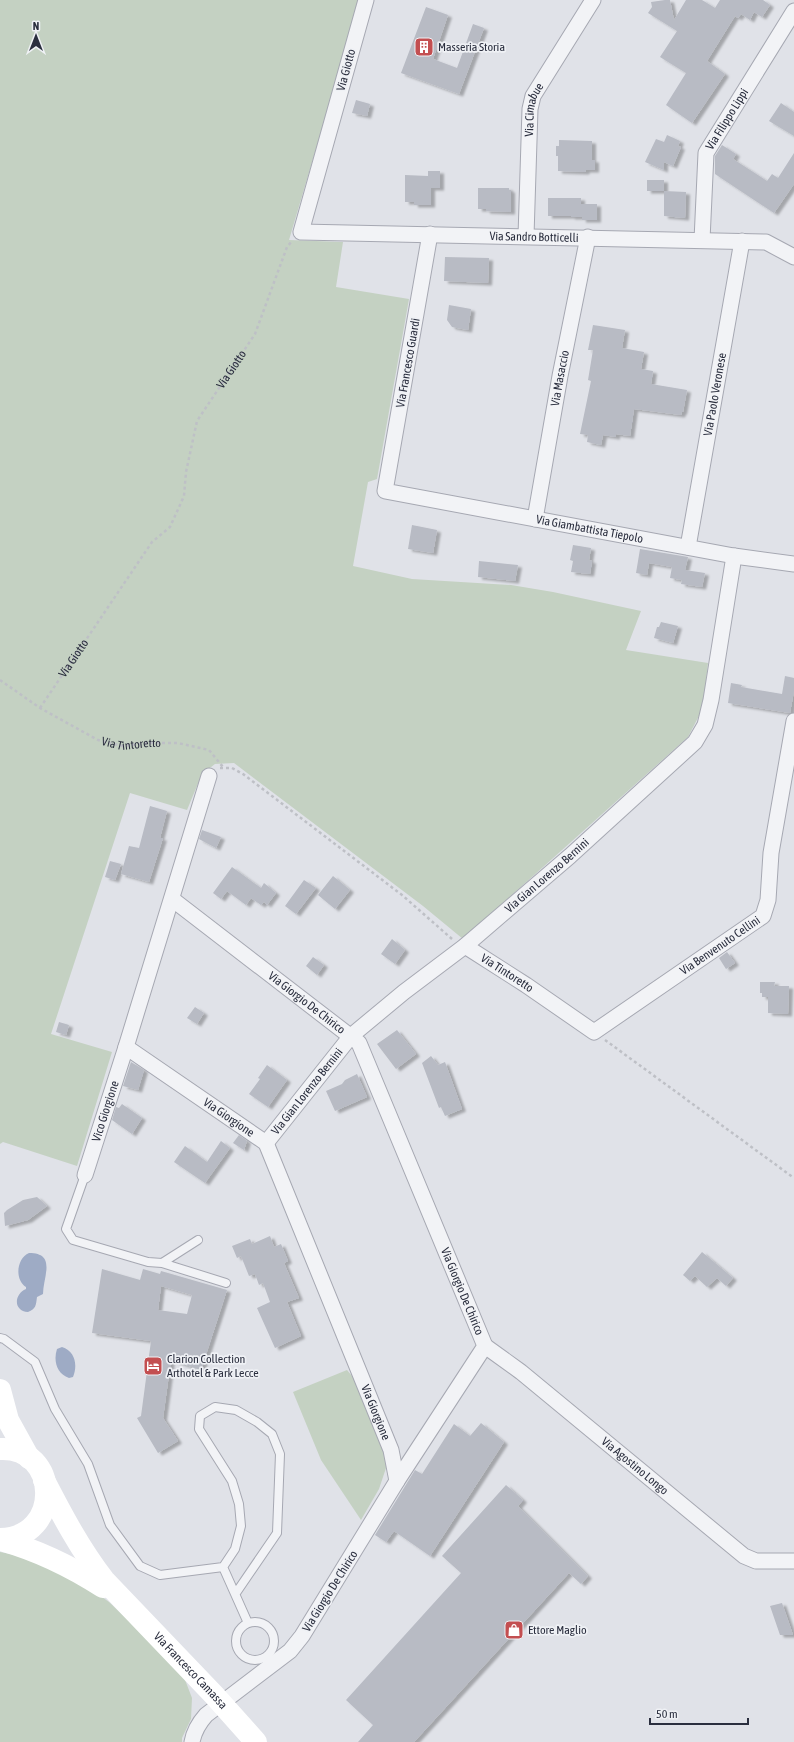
<svg xmlns="http://www.w3.org/2000/svg" width="794" height="1742" font-family="'Asap Condensed',sans-serif">
  <style>
    .green { fill: #c4d1c2 }
    .water { fill: #9eabc5 }
    .building { fill: #b8bbc4; fill-rule: evenodd; filter: url(#shadow) }
    .lines { fill: none; stroke-linecap: round; stroke-linejoin: round }
    .lane-casing { stroke: #a6a8b2; stroke-width: 10 }
    .street-casing { stroke: #a6a8b2; stroke-width: 17 }
    .path { stroke: #bec0c6; stroke-width: 2.5; stroke-dasharray: 3 3; stroke-linecap: butt }
    .lane { stroke: #f2f3f6; stroke-width: 8 }
    .street { stroke: #f2f3f6; stroke-width: 15 }
    .secondary { stroke: #fff; stroke-width: 22 }
    .labels { text-anchor: middle; dominant-baseline: central; stroke-width: 3.5; stroke-linejoin: round; paint-order: stroke }
    .poi-label { font-size: 12px; fill: #2a2e3e; stroke: #eff1f5; text-anchor: start }
    .street-label { font-size: 12px; fill: #2a2e3e; stroke: #eff1f5 }
  </style>
  <defs>
    <filter id="shadow"><feDropShadow dx="4" dy="2.5" stdDeviation="1" flood-color="#0004"/></filter>
  </defs>
  <rect width="100%" height="100%" fill="#e0e2e8"/>
  <!-- green -->
  <path class="green" d="M0 0H360L289 240 343 242 336 287 409 299 377 479 368 482 353 566 412 579 511 585 553 592 641 611 626 650 708 663 703 708 688 737 463 939 423 906 234 763 215 764 202 774 187 810 130 793 51 1034 112 1052 77 1166 3 1142 0 1144Z
    M347 1370 357 1382 383 1449 387 1465 379 1489 361 1520 321 1460 293 1392Z
    M0 1552 31 1558 77 1579 109 1602 182 1672 192 1698 191 1719 182 1738V1742H0Z"/>
  <!-- water -->
  <path class="water" d="M29 1253C57 1253 43 1277 43 1294L37 1297C36 1305 36 1309 28 1312 13 1311 14 1294 26 1289V1287C14 1279 17 1258 29 1253Z
    M62 1347C75 1351 78 1365 73 1377L69 1378C57 1374 53 1361 57 1349Z"/>
  <!-- building -->
  <path class="building" d="M665 0H670L674 20 686 0H702L715 8 720 0H763L770 5 762 17 754 12 750 20 741 14 738 18 735 16 707 61 725 74 692 123 666 105 686 73 660 57 677 31 648 13 652 7 651 2Z
    M426 7 448 15 433 59 457 68 473 24 484 28 459 94 401 73Z
    M356 100 370 104 367 116 352 113Z
    M781 103 794 112V136L769 121Z
    M667 135 680 141 678 146 681 147 673 166 664 162V170L645 162 656 139 664 142Z
    M559 140 592 141V160H595V170H586L585 172 558 171V156H556V146H559Z
    M722 145 736 154 733 159 767 181 772 174 778 178 794 153V184L774 213 715 174V156Z
    M428 171H440V188H431V205H414V202H405V175L428 176Z
    M647 180H664V191H647Z
    M478 188H509V190H511V212L486 211V209H478Z
    M664 191 686 192 685 218 664 216Z
    M548 198H581V204H597V220H582V217H571V216H548Z
    M445 257 489 258 488 283 444 281Z
    M449 305 471 309 468 330 452 327 447 320Z
    M593 325 625 330 622 348 644 352 641 369 653 371 651 384 687 390 683 412H682L681 415 634 409 630 436 616 434V437L603 435 601 445 587 442 588 435 580 434 591 381 588 380 593 350H588Z
    M412 525 437 530 433 553 408 549Z
    M573 545 591 548 589 560 592 561 590 574 571 572 573 561 570 560Z
    M640 549 688 557 685 570 705 573 702 587 681 584 682 580 670 578 672 567 649 563 647 575 636 573Z
    M479 561 518 565 515 581 478 577Z
    M661 622 678 626 673 643 654 638 657 627H659Z
    M785 676 794 678V691L790 713 728 703 731 683 742 685 741 687 782 694Z
    M150 806 167 811 160 838H163L149 882 121 874 129 846 139 848Z
    M202 830 221 837 216 848 199 839Z
    M110 861 121 864 115 880 105 877Z
    M232 867 261 888 264 883 276 893 267 905 264 902 261 905 251 898 246 905 227 891 221 899 213 893Z
    M333 876 350 890 335 909 318 895Z
    M304 880 316 888 296 914 285 906Z
    M392 939 405 950 395 964 381 954Z
    M727 952 735 963 726 969 719 958Z
    M313 957 324 965 317 975 306 966Z
    M760 982H775L774 986H789L788 1014 768 1013V997H762V993H760Z
    M195 1007 204 1013 197 1024 187 1018Z
    M59 1022 69 1025 66 1035 56 1032Z
    M397 1030 416 1054 396 1069 377 1044Z
    M431 1056 438 1065 445 1062 462 1109 445 1116 441 1107 439 1108 422 1063Z
    M131 1062 144 1070 138 1090 123 1086Z
    M267 1065 287 1080 268 1107 249 1094 260 1079 258 1078Z
    M357 1074 367 1097 335 1111 326 1091 342 1084 345 1080Z
    M122 1104 142 1118 132 1134 112 1120 116 1107 119 1108Z
    M239 1135 247 1141 244 1150 233 1143Z
    M221 1141 230 1148 205 1183 174 1162 185 1146 207 1162Z
    M37 1197 47 1206 28 1220 5 1226 4 1213 7 1210 23 1200Z
    M270 1236 274 1247 281 1244 288 1261 284 1263 299 1298 287 1302 301 1336 275 1348 257 1308 270 1302 263 1283 259 1285 255 1274 249 1276 241 1256 237 1258 232 1246 250 1239 252 1244Z
    M702 1252 733 1278 726 1286 717 1278 707 1287 695 1276 690 1281 683 1275Z
    M102 1269 140 1280 143 1269 160 1274 161 1271 227 1290 201 1370 171 1360 163 1418 178 1441 158 1453 137 1418 141 1416 151 1341 92 1333ZM161 1286 192 1295 187 1314 158 1310Z
    M481 1423 504 1442 430 1556 394 1531 386 1542 375 1535 415 1470 422 1474 454 1424 470 1436Z
    M506 1485 523 1500 518 1506 588 1576 581 1584 569 1573 414 1742H358L373 1725 346 1700 461 1573 442 1556Z
    M782 1603 793 1635H780L770 1606Z"/>
  <g class="lines">
    <defs>
      <path id="lane" d="M85 1175 66 1229 73 1240 148 1262 162 1263 198 1240
        M162 1263 226 1283
        M0 1338 4 1339 35 1362 55 1409 88 1464 110 1525 140 1566 160 1575 223 1567 235 1549 241 1526 239 1504 232 1481 199 1429 200 1416 215 1407 236 1410 257 1422 272 1434 280 1454 277 1533 236 1593
        M223 1567 248 1623
        M236 1641a19 19 0 1 1 38 0a19 19 0 1 1-38 0Z"/>
      <g id="street">
        <path id="s3" d="M366 0 301 232 766 242 794 257"/>
        <path id="s4" d="M430 234 385 491 734 556 794 564"/>
        <path id="s5" d="M526 236 530 109 533 96 593 0"/>
        <path id="s6" d="M702 240 706 153 794 11"/>
        <path id="s7" d="M535 519 560 376 588 237"/>
        <path id="s8" d="M688 547 742 241"/>
        <path id="s9" d="M209 776 126 1047 266 1143 391 1450 397 1481"/>
        <path id="s10" d="M172 899 359 1043 485 1346 397 1481 302 1636 290 1651 206 1715C198 1724 194 1731 192 1742"/>
        <path id="s11" d="M465 946 526 985 594 1032 763 916 768 900 771 853 794 721"/>
        <path id="s12" d="M266 1143 351 1036 404 992 465 946 570 856 695 742 705 725 711 700 734 556"/>
        <path id="s13" d="M85 1175 126 1047"/>
        <path id="s14" d="M485 1346 521 1372 744 1556 756 1561H794"/>
      </g>
    </defs>
    <!-- lane casing -->
    <use href="#lane" class="lane-casing"/>
    <!-- street casing -->
    <use href="#street" class="street-casing"/>
    <!-- path -->
    <g class="path">
      <path id="s1" d="M0 680 40 708 98 740 122 746 149 743H178L209 750 223 767"/>
      <path id="s2" d="M40 708 152 542 170 527 184 496 186 472 197 421 255 334 287 247 292 241"/>
      <path d="M220 768H232L243 774 402 895 452 939"/>
      <path d="M605 1040 794 1178"/>
    </g>
    <!-- lane -->
    <use href="#lane" class="lane"/>
    <!-- street -->
    <use href="#street" class="street"/>
    <!-- secondary -->
    <g class="secondary">
      <path d="M0 1390 8 1420 29 1458"/>
      <path d="M0 1449C60 1446 63 1538 0 1539"/>
      <path id="s15" d="M44 1480C62 1515 80 1549 104 1580L214 1695 256 1742"/>
      <path d="M1 1540C37 1550 72 1567 103 1587"/>
    </g>
  </g>
  <!-- icons -->
  <defs>
    <symbol id="building-square" viewBox="-11 -11 22 22"><rect x="-9" y="-9" width="18" height="18" rx="4" fill="#c34f51" stroke="#eff1f5"/><path d="M-4-6H4V6H1V3H-1V6H-4ZM-2.5-4.3h1.7v1.8h-1.7ZM.8-4.3h1.7v1.8H.8ZM-2.5-1h1.7V.8h-1.7ZM.8-1h1.7V.8H.8Z" fill="#fff"/></symbol>
    <symbol id="hotel-square" viewBox="-11 -11 22 22"><rect x="-9" y="-9" width="18" height="18" rx="4" fill="#c34f51" stroke="#eff1f5"/><path d="M-6-4.5h1.5V1H6V5H4.5V3h-9V5H-6ZM-4 0a1.8 1.8 0 1 1 3.6 0ZM.5 0V-2.5h3Q6-2.5 6 0Z" fill="#fff"/></symbol>
    <symbol id="shop-square" viewBox="-11 -11 22 22"><rect x="-9" y="-9" width="18" height="18" rx="4" fill="#c34f51" stroke="#eff1f5"/><path d="M-5-2.5h2.3a2.7 3.5 0 0 1 5.4 0H5L5.5 6h-11ZM-1.5-2.5h3a1.5 2.3 0 0 0-3 0Z" fill="#fff"/></symbol>
  </defs>
  <g fill-rule="evenodd">
    <use href="#building-square" x="413" y="36" width="22" height="22"/>
    <use href="#hotel-square" x="142" y="1355" width="22" height="22"/>
    <use href="#shop-square" x="503" y="1619" width="22" height="22"/>
  </g>
  <g class="labels">
    <!-- poi labels -->
    <g class="poi-label">
      <text x="438" y="47">Masseria Storia</text>
      <text x="167" y="1359">Clarion Collection<tspan x="167" dy="14">Arthotel &amp; Park Lecce</tspan></text>
      <text x="528" y="1630">Ettore Maglio</text>
    </g>
    <!-- street labels -->
    <g class="street-label">
      <text transform="translate(346 70) rotate(-75)">Via Giotto</text>
      <text stroke="none"><textPath href="#s5" startOffset="127">Via Cimabue</textPath></text>
      <text stroke="none"><textPath href="#s6" startOffset="127">Via Filippo Lippi</textPath></text>
      <text stroke="none"><textPath href="#s3" startOffset="474">Via Sandro Botticelli</textPath></text>
      <text transform="translate(408 363) rotate(-80)">Via Francesco Guardi</text>
      <text stroke="none"><textPath href="#s2" startOffset="396">Via Giotto</textPath></text>
      <text stroke="none"><textPath href="#s7" startOffset="143">Via Masaccio</textPath></text>
      <text stroke="none"><textPath href="#s8" startOffset="155">Via Paolo Veronese</textPath></text>
      <text stroke="none"><textPath href="#s4" startOffset="469">Via Giambattista Tiepolo</textPath></text>
      <text stroke="none"><textPath href="#s2" startOffset="60">Via Giotto</textPath></text>
      <text stroke="none"><textPath href="#s1" startOffset="149">Via Tintoretto</textPath></text>
      <text stroke="none"><textPath href="#s12" startOffset="390">Via Gian Lorenzo Bernini</textPath></text>
      <text stroke="none"><textPath href="#s11" startOffset="308">Via Benvenuto Cellini</textPath></text>
      <text stroke="none"><textPath href="#s11" startOffset="50">Via Tintoretto</textPath></text>
      <text stroke="none"><textPath href="#s10" startOffset="170">Via Giorgio De Chirico</textPath></text>
      <text stroke="none"><textPath href="#s12" startOffset="66">Via Gian Lorenzo Bernini</textPath></text>
      <text stroke="none"><textPath href="#s13" startOffset="67">Vico Giorgione</textPath></text>
      <text stroke="none"><textPath href="#s9" startOffset="408">Via Giorgione</textPath></text>
      <text stroke="none"><textPath href="#s10" startOffset="505">Via Giorgio De Chirico</textPath></text>
      <text stroke="none"><textPath href="#s9" startOffset="744">Via Giorgione</textPath></text>
      <text stroke="none"><textPath href="#s14" startOffset="192">Via Agostino Longo</textPath></text>
      <text transform="translate(330 1591) rotate(-58)">Via Giorgio De Chirico</text>
      <text stroke="none"><textPath href="#s15" startOffset="242">Via Francesco Camassa</textPath></text>
    </g>
  </g>
  <!-- north arrow -->
  <g transform="translate(36 36)" stroke="#eff1f5" stroke-width="3" paint-order="stroke">
  <path d="M0-3L7 15L0 10L-7 15Z" fill="#2a2e3e"/>
  <text y="-6" font-size="11" font-weight="bold" text-anchor="middle" fill="#2a2e3e">N</text>
  </g>
  <!-- scale -->
  <path d="M650 1718v6h98v-6" fill="none" stroke="#2a2e3e" stroke-width="2"/>
  <text x="656" y="1718" font-size="12" fill="#2a2e3e" stroke="#eff1f5" stroke-width="3" paint-order="stroke">50 m</text>
</svg>
